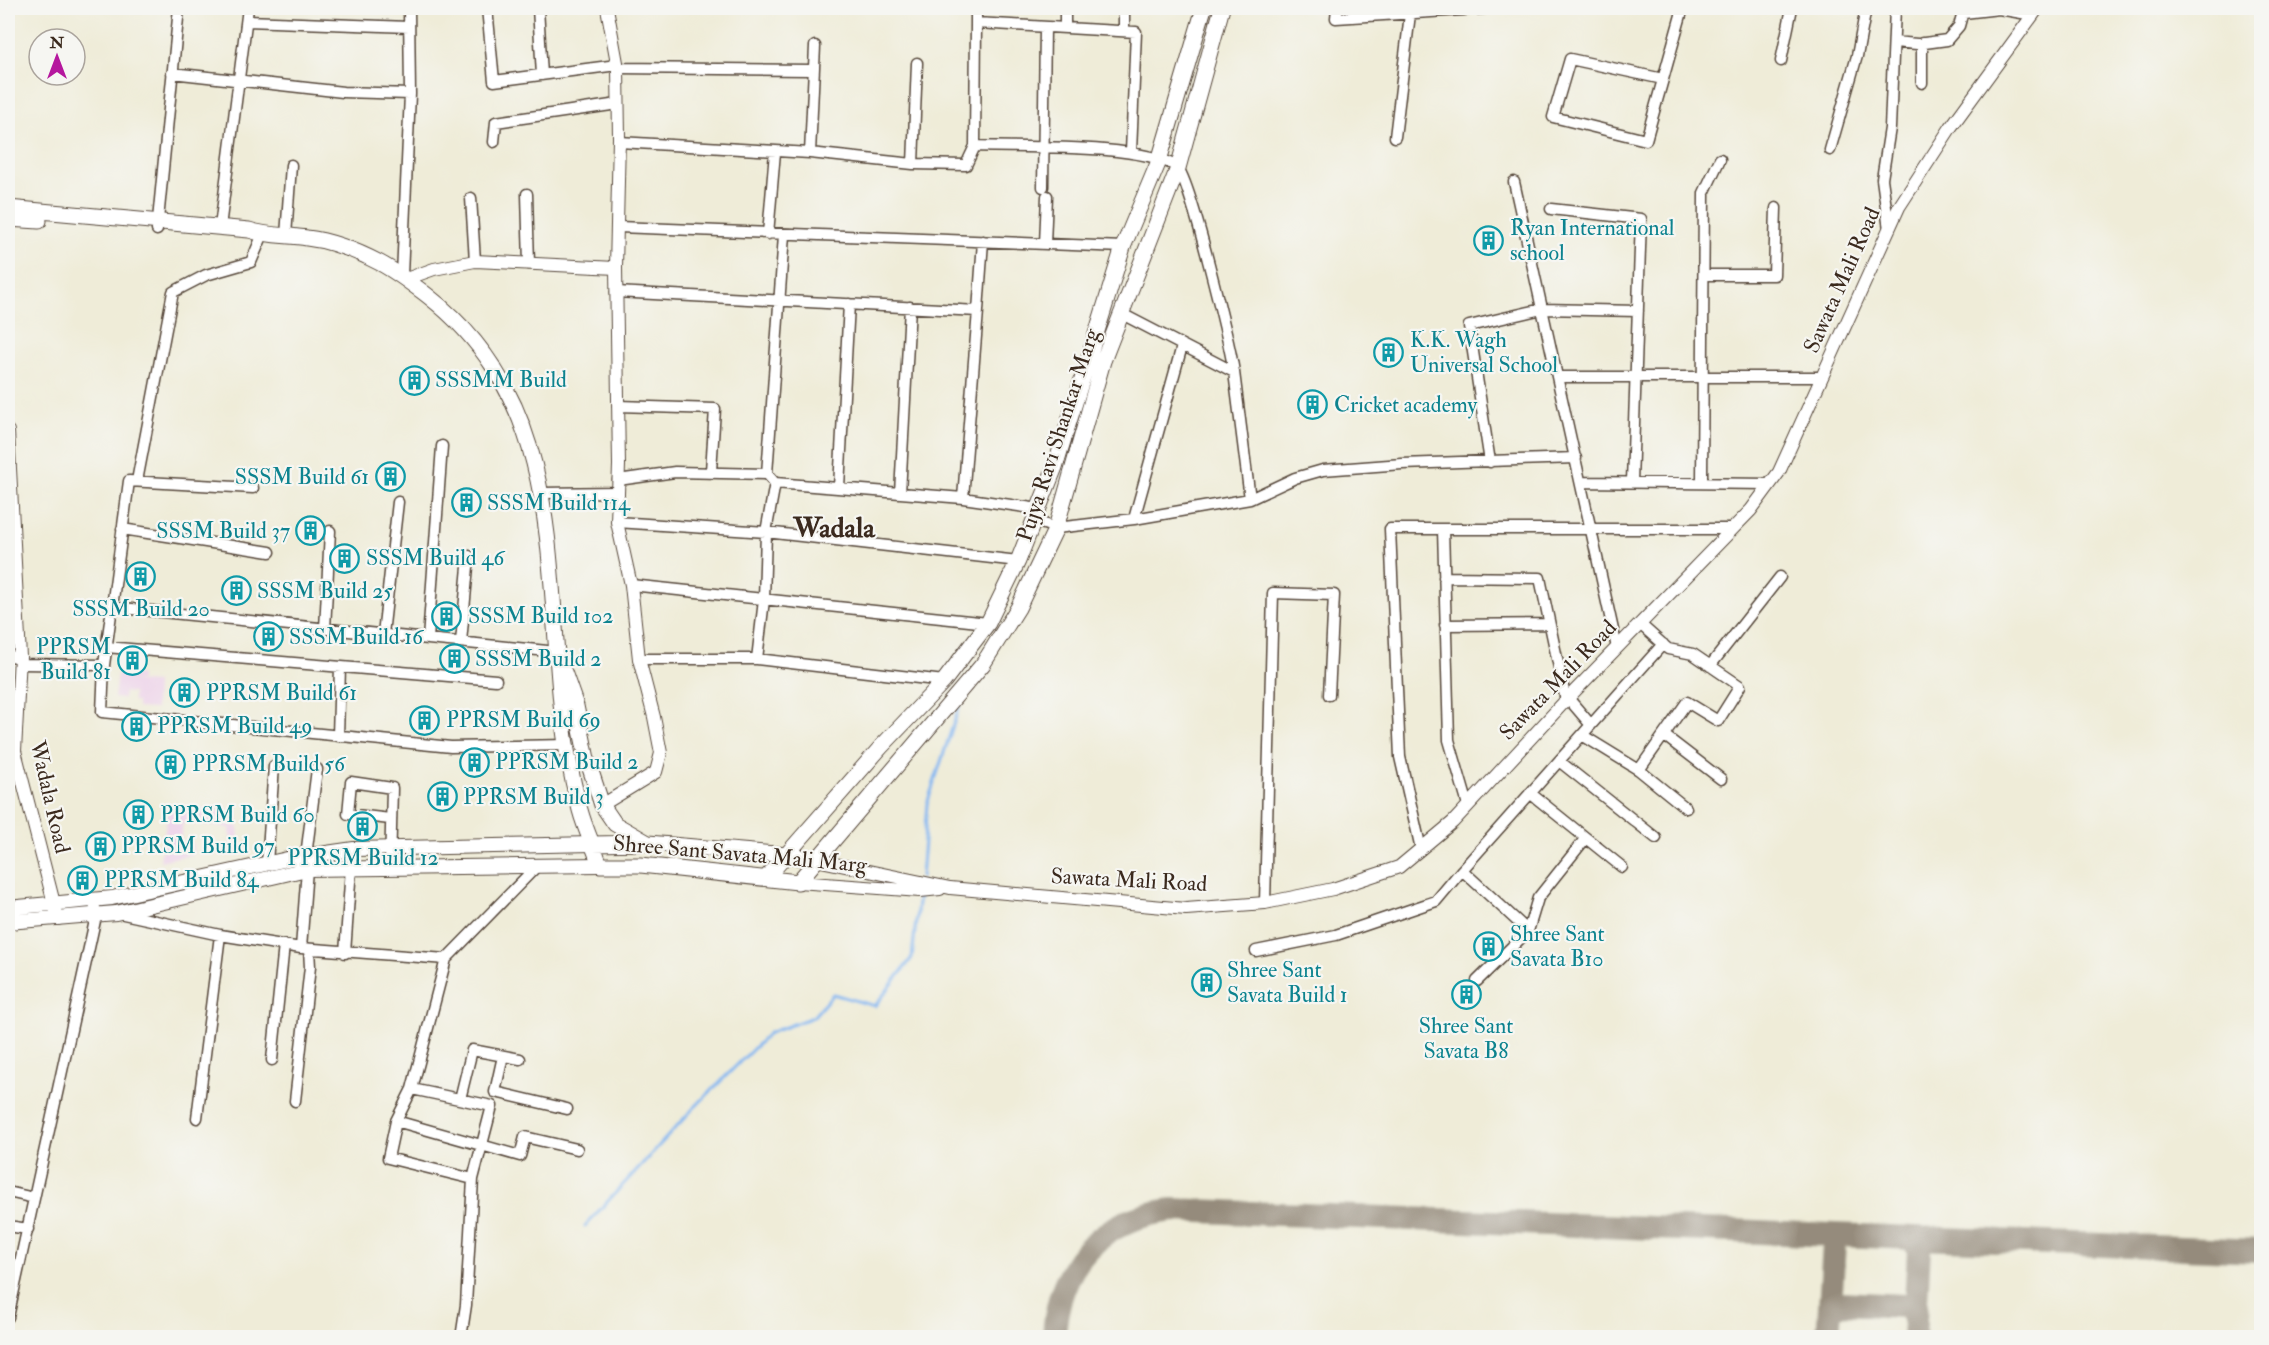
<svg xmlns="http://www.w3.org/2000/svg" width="2269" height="1345" font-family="'IM FELL Double Pica',serif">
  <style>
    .built { fill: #edd1e9 }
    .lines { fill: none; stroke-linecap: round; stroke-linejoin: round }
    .stream { stroke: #84b7f1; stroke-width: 3 }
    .taxiway { stroke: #958b7b; stroke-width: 24 }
    .minor-casing { stroke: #56473a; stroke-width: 13 }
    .tertiary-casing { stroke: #56473a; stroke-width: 14 }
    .secondary-casing { stroke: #56473a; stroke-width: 16 }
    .primary-casing { stroke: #56473a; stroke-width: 17 }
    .minor { stroke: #fff; stroke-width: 10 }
    .tertiary { stroke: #fff; stroke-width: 12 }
    .secondary { stroke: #fff; stroke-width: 14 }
    .primary { stroke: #fff; stroke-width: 15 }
    .labels { text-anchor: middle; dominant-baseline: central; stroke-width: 4.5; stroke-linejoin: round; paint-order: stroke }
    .culture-label { font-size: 22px; fill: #0d838f; stroke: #f6f6f2; text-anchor: start }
    .street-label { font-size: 22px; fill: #3b2a1e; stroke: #f6f6f2 }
    .district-label { font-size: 28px; font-weight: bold; fill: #3b2a1e; stroke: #f6f6f2 }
  </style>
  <rect width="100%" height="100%" fill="#f6f6f2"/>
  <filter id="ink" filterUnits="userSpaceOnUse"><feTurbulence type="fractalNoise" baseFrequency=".0167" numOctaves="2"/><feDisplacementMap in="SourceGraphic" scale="12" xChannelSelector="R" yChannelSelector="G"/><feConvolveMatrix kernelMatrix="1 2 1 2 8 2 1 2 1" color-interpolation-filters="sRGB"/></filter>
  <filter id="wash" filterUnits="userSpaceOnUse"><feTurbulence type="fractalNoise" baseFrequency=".008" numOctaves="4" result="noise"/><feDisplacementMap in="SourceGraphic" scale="24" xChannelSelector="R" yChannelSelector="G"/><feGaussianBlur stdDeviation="1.35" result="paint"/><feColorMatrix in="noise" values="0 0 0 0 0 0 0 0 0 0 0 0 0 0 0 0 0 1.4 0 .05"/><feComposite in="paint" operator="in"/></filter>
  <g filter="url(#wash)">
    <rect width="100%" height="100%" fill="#efecd8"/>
    <!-- built -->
    <path class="built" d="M117 674 140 675V681H125L156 683 155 709 137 708V702H133V693L124 692 123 699 114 698Z
      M169 804 237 813 240 853H231L230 828 183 822 180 842 193 844V854L160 861Z"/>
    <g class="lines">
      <!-- stream -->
      <path class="stream" d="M921 877 927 804 961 701
        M585 1226 690 1112 769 1033 813 1017 833 994 875 1006 912 958 919 893"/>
      <!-- taxiway -->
      <path class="taxiway" d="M1827 1235 1834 1244 1828 1338
        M1912 1238 1919 1249 1914 1338
        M1830 1310 1841 1303 1905 1306 1915 1315
        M1054 1338C1057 1265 1100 1219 1172 1210L2262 1251"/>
    </g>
  </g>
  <g filter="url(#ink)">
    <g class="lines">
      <defs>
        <path id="minor" d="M487 8 494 81 617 65
          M538 8 542 75
          M1065 8V28
          M1124 8V31
          M1337 8 1336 18 1494 8
          M1964 13 1999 9 2033 15
          M247 21 409 27
          M976 23V8
          M1894 42 1917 44 1947 40 1959 26 1964 8
          M1781 61 1792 8
          M618 68 812 70
          M172 73 343 92 410 94
          M1663 79 1570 59 1553 117 1646 140 1683 8
          M1922 83V43
          M1395 137 1410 14
          M494 142 496 122 618 104
          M619 142 810 153 815 46
          M975 146 976 23 1136 32 1131 152
          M1830 150 1857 56 1866 8
          M810 153 913 164 917 63
          M913 164 966 165 975 146C1021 148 1141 143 1177 167 1190 177 1230 347 1234 372
          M1514 182 1617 648
          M1043 187 1045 27
          M527 194 529 264
          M471 198 475 261
          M1551 209 1641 219 1632 482
          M220 227 248 8
          M618 227 1123 247
          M1889 229 1882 179 1890 128 1895 8
          M157 230 179 8
          M768 234 775 152
          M286 236 291 165
          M1045 244 1047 196
          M402 275 410 94 409 8
          M1705 275H1774L1776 208
          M616 292 978 311 983 241
          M1558 377H1822
          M618 406 715 409 711 471
          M1490 462 1469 326 1542 309 1638 311
          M767 474 775 483 963 498 1039 509
          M618 480 675 472 767 474 784 235
          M137 481 173 292 206 275 251 262 263 234
          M1581 482 1770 484
          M1702 482 1704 193 1720 159
          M839 487 849 304
          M542 493 617 492
          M900 493 910 307
          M963 498 978 311
          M1250 499 1295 478 1323 470 1402 464 1576 458
          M1134 519 1182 346
          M1035 521 1056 528 1134 519 1250 499 1234 372 1122 314
          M617 522 766 532 1018 561
          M122 529 270 552
          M1443 529 1449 740 1468 805
          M1444 577 1540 578 1566 701
          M631 585 988 623
          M112 607 129 481 253 488
          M1640 624 1668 649 1693 654 1740 686 1718 721 1687 702 1639 770 1582 735 1663 644
          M1445 625 1549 624
          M325 629 330 531
          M383 634 398 502
          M428 639 442 446
          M461 642 469 556
          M106 647 496 680
          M8 656 20 657
          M639 659H757L944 681
          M757 659 764 600 766 532 775 483
          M20 664 104 665 102 712 451 747 568 745
          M104 665 112 607 557 652
          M1710 666 1780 577
          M1568 698 1591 725
          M338 736 340 667
          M1665 736 1721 779
          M1559 761 1656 838
          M8 766 17 762
          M1639 770 1686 808
          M1530 793 1622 867
          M390 819 348 814 351 782 392 788 390 868
          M1421 849 1400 757 1390 529H1732
          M267 863 274 766
          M1265 903 1273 593 1334 595 1329 695
          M119 913 220 935 301 948 446 959
          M1528 931 1462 870 1582 735
          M301 948 307 869 306 856 317 769
          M1256 951 1336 935 1436 901 1462 870
          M345 953 351 868
          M1477 981 1528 931 1538 898 1585 839
          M503 1056 495 1092 567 1109
          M272 1060 284 945
          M412 1089 396 1121 388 1158 473 1179 492 1106 412 1089 446 959 536 867
          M460 1099 472 1050 520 1059
          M295 1101 310 967 309 949
          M197 1118 220 935
          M396 1121 520 1156 525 1137 577 1149
          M8 1192 34 1198
          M8 1226 28 1229
          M8 1317 96 916 94 901
          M461 1338 466 1305 473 1179"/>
        <path id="tertiary" d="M406 279 434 269 475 261 616 268
          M8 431 20 657 15 751 58 919
          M602 805 656 772 661 753 654 717 639 659 631 585 617 522 619 465 616 268 619 138 618 68 607 8
          M816 860 950 888 1186 909 1265 903 1333 889 1399 867 1453 822 1568 698 1751 510 1779 472 1899 207 1951 127 2038 8
          M798 882 920 891 940 889"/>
        <path id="secondary" d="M8 908 112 898 292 858 354 849 593 844
          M8 922 116 913 307 869 600 865"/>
        <path id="primary" d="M8 208 249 230C268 236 287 235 307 238 333 241 357 251 380 263 397 272 412 284 428 296 560 399 546 553 561 703 564 739 571 776 580 810 585 829 594 847 600 865H641L798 882 983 664 1018 608 1056 528 1103 361 1178 168 1222 8
          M8 219 39 221
          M564 672 576 706 587 759 602 805 615 824 648 843 787 855 816 860
          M593 844 647 843
          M766 878 881 747 944 681 988 623 1018 561 1055 467 1123 247 1159 161 1204 8"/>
      </defs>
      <!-- minor casing -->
      <use href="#minor" class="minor-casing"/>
      <!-- tertiary casing -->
      <use href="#tertiary" class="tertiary-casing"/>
      <!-- secondary casing -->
      <use href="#secondary" class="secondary-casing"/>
      <!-- primary casing -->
      <use href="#primary" class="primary-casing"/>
      <!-- minor -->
      <use href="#minor" class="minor"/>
      <!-- tertiary -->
      <use href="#tertiary" class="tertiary"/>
      <!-- secondary -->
      <use href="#secondary" class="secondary"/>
      <!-- primary -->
      <use href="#primary" class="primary"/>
    </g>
  </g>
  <!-- icons -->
  <defs>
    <symbol id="building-ring" viewBox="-11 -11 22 22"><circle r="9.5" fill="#f6f6f2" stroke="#0f9aa8" stroke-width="1.5"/><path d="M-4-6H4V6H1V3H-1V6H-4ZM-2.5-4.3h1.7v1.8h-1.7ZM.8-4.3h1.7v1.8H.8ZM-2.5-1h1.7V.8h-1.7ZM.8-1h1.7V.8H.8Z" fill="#0f9aa8"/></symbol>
  </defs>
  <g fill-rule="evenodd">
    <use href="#building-ring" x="1472" y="224" width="33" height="33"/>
    <use href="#building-ring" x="1372" y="336" width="33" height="33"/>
    <use href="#building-ring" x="398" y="364" width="33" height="33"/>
    <use href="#building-ring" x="1296" y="388" width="33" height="33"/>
    <use href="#building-ring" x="374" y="460" width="33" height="33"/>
    <use href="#building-ring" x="450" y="486" width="33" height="33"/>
    <use href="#building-ring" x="294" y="514" width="33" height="33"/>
    <use href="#building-ring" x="328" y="542" width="33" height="33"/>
    <use href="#building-ring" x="124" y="560" width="33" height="33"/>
    <use href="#building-ring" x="220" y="574" width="33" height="33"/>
    <use href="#building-ring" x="430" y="600" width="33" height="33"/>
    <use href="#building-ring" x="252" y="620" width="33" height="33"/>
    <use href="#building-ring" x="438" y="642" width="33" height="33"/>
    <use href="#building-ring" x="116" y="644" width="33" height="33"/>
    <use href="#building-ring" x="168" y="676" width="33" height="33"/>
    <use href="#building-ring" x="408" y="704" width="33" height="33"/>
    <use href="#building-ring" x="120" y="710" width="33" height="33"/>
    <use href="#building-ring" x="458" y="746" width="33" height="33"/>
    <use href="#building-ring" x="154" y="748" width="33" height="33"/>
    <use href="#building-ring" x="426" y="780" width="33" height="33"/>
    <use href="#building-ring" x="122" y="798" width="33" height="33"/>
    <use href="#building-ring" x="346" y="810" width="33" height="33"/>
    <use href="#building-ring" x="84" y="830" width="33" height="33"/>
    <use href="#building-ring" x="66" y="864" width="33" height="33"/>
    <use href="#building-ring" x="1472" y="930" width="33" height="33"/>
    <use href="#building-ring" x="1190" y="966" width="33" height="33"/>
    <use href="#building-ring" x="1450" y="978" width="33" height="33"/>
  </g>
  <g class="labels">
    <!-- culture labels -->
    <g class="culture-label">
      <text x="1510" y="228">Ryan International<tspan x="1510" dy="25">school</tspan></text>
      <text x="1410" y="340">K.K. Wagh<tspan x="1410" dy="25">Universal School</tspan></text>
      <text x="435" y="380">SSSMM Build</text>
      <text x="1334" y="405">Cricket academy</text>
      <text x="369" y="477" text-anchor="end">SSSM Build 61</text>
      <text x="487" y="503">SSSM Build 114</text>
      <text x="290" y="531" text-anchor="end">SSSM Build 37</text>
      <text x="366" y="558">SSSM Build 46</text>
      <text x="257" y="591">SSSM Build 25</text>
      <text x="141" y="609" text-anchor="middle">SSSM Build 20</text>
      <text x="468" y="616">SSSM Build 102</text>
      <text x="289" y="637">SSSM Build 16</text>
      <text x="111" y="647" text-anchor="end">PPRSM<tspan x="111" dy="25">Build 81</tspan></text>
      <text x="475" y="659">SSSM Build 2</text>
      <text x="206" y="693">PPRSM Build 61</text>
      <text x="446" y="720">PPRSM Build 69</text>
      <text x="157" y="726">PPRSM Build 49</text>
      <text x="495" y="762">PPRSM Build 2</text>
      <text x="192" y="764">PPRSM Build 56</text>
      <text x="463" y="797">PPRSM Build 3</text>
      <text x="160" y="815">PPRSM Build 60</text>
      <text x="121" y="846">PPRSM Build 97</text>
      <text x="363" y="858" text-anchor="middle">PPRSM Build 12</text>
      <text x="104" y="880">PPRSM Build 84</text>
      <text x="1510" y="934">Shree Sant<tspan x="1510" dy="25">Savata B10</tspan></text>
      <text x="1227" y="970">Shree Sant<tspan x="1227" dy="25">Savata Build 1</tspan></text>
      <text x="1466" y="1026" text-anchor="middle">Shree Sant<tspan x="1466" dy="25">Savata B8</tspan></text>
    </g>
    <!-- street labels -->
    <g class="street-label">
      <text transform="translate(1842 280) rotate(-66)">Sawata Mali Road</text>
      <text transform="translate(1058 435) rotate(-72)">Pujya Ravi Shankar Marg</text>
      <text transform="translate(1558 680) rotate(-46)">Sawata Mali Road</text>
      <text transform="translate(50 797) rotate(77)">Wadala Road</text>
      <text transform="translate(740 854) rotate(5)">Shree Sant Savata Mali Marg</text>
      <text transform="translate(1129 880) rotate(3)">Sawata Mali Road</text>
    </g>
    <!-- district labels -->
    <g class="district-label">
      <text x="834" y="528">Wadala</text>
    </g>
  </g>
  <!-- margin -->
  <rect width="2269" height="1345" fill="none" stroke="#f6f6f2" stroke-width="30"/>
  <!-- north arrow -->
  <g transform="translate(57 57)"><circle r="28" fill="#f6f6f2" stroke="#aba49d" stroke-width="1.5"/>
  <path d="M0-4.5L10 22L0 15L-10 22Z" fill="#b5179e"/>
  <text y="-9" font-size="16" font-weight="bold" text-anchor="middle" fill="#3b2a1e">N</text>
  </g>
</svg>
